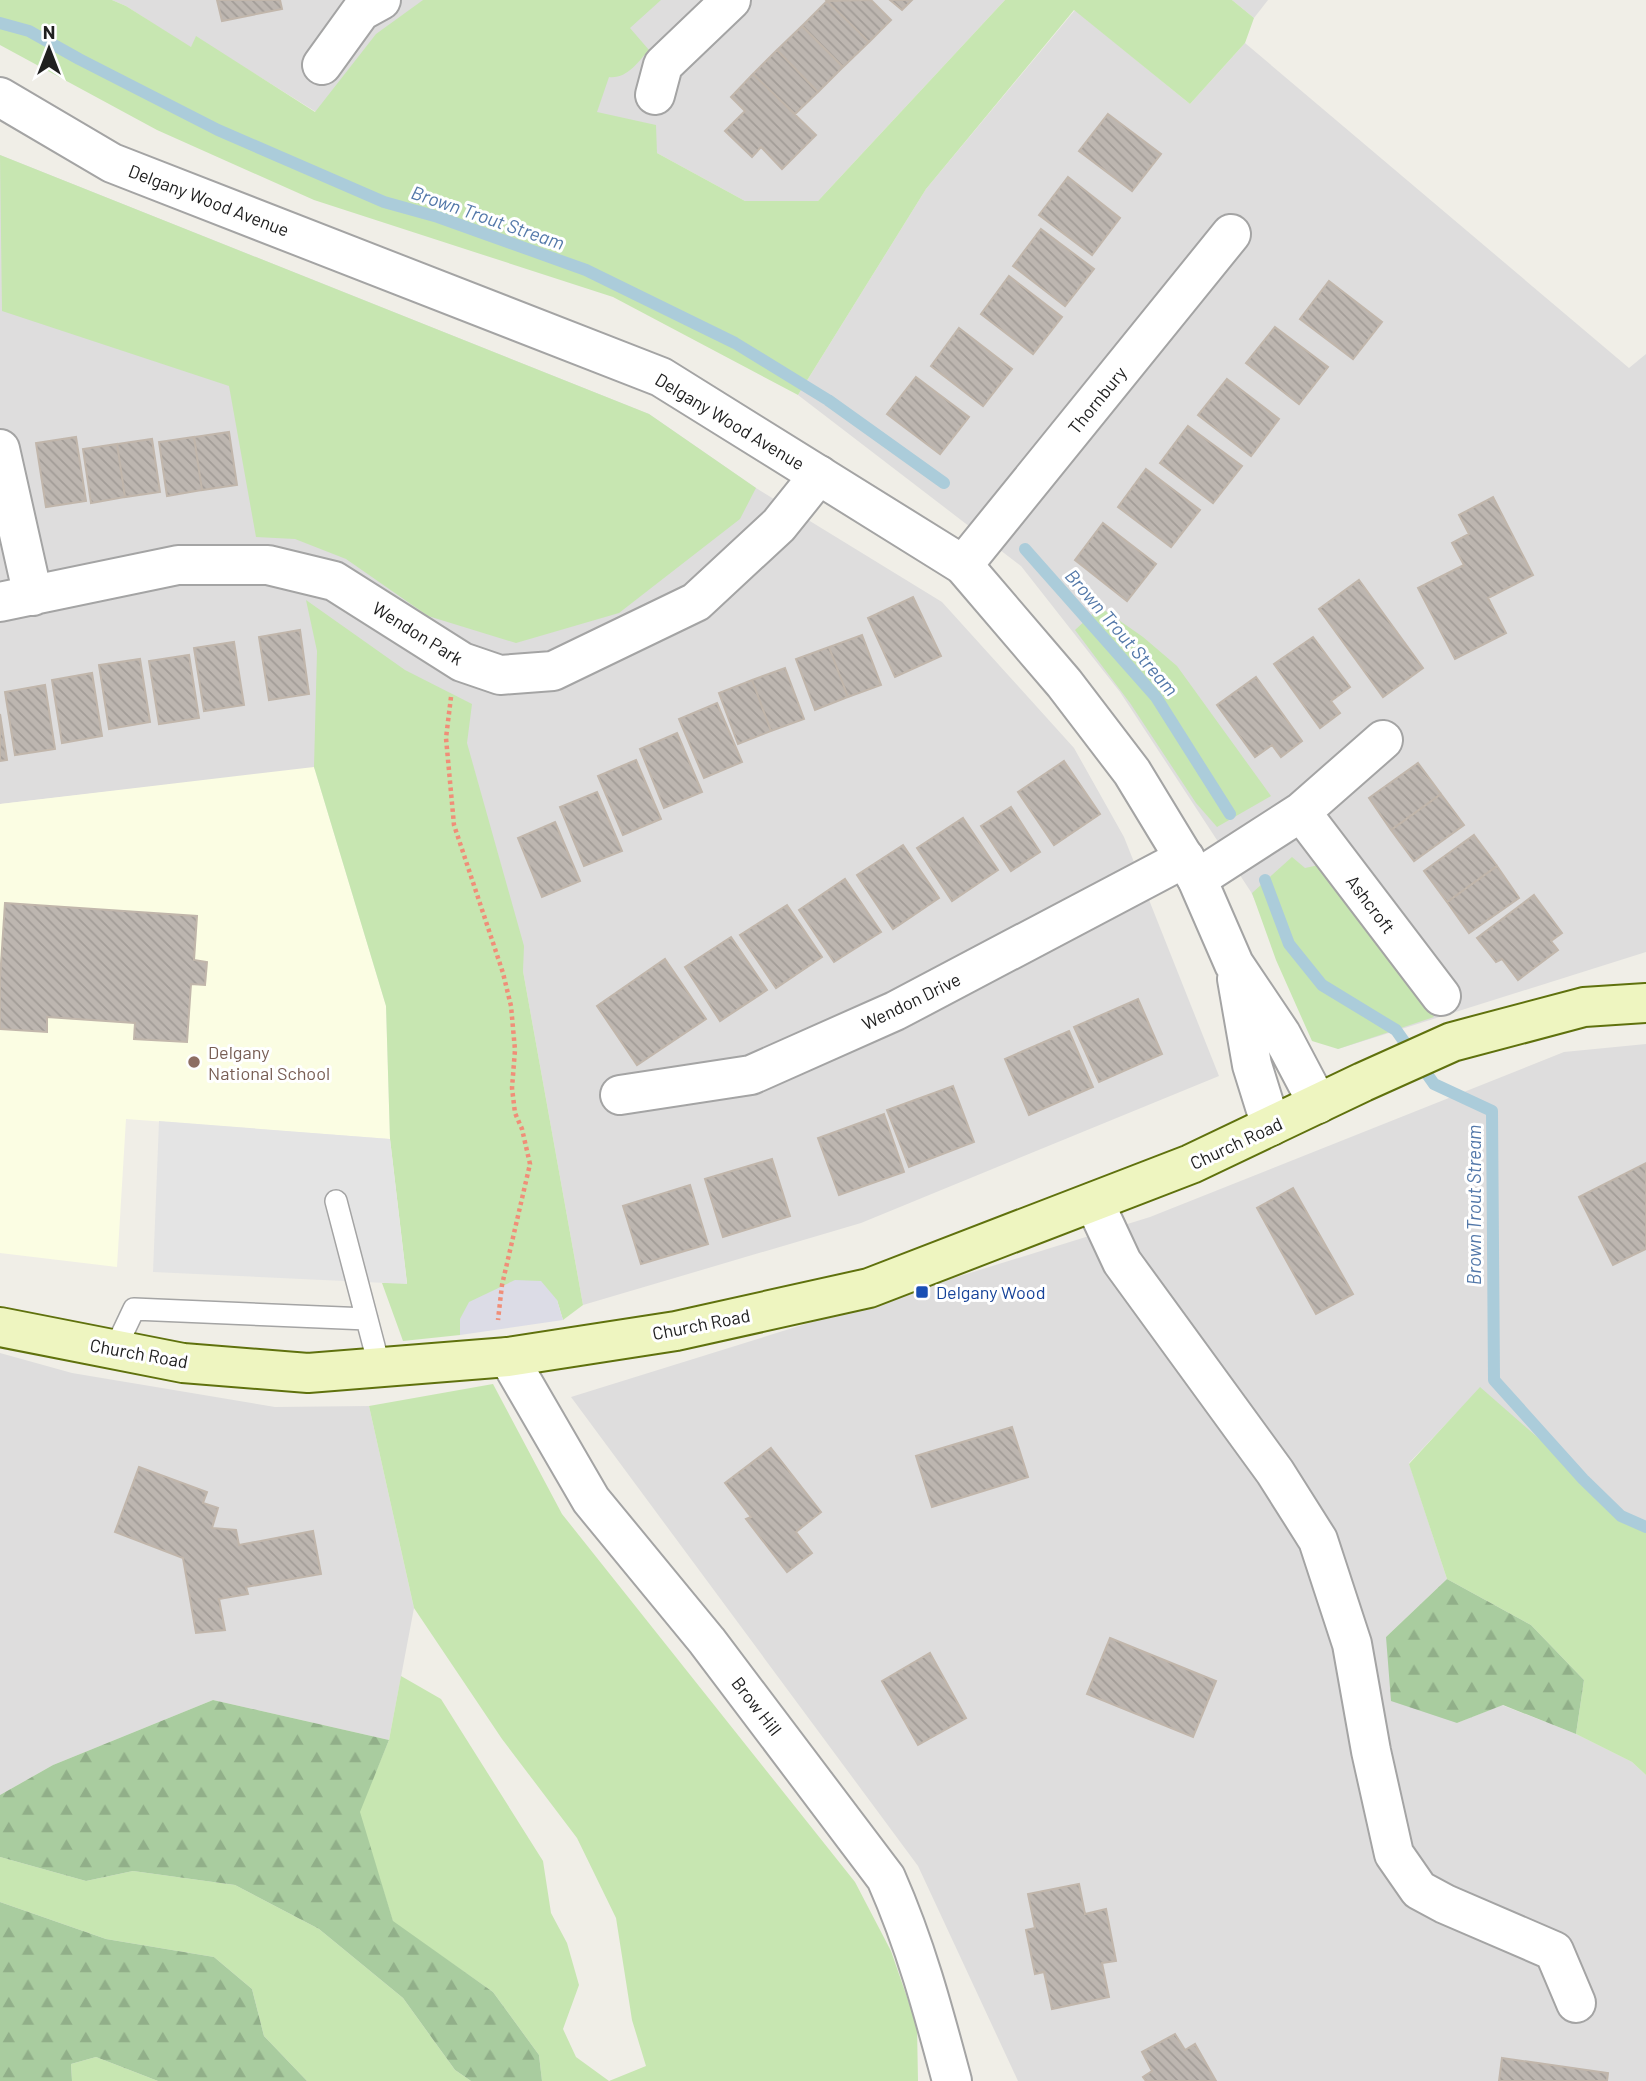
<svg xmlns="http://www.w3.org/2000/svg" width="1646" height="2081" font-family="Barlow,sans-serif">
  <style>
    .residential { fill: #dedddd }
    .education { fill: #fbfde3 }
    .grass { fill: #c7e6b1 }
    .forest { fill: url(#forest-firs) }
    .parking { fill: #e4e4e4 }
    .plaza { fill: #dcdce6 }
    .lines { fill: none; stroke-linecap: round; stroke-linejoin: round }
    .stream { stroke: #abccda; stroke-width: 12 }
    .building { fill: url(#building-back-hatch); stroke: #c1b6ab; stroke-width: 2 }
    .service-casing { stroke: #a4a4a4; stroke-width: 24 }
    .minor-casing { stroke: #a4a4a4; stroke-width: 42 }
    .tertiary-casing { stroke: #a4a4a4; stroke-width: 42 }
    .secondary-casing { stroke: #5f710d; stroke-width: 42 }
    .path { stroke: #f08e78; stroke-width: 4.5; stroke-dasharray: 3.5 3.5; stroke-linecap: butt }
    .service { stroke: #fff; stroke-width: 21 }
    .minor { stroke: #fff; stroke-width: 38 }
    .tertiary { stroke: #fff; stroke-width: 38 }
    .secondary { stroke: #eef5c0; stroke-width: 38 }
    .education-dot { fill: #8d6e63; stroke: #fff; stroke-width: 2.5 }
    .transit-dot { fill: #1a4fb4; stroke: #fff; stroke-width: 2.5 }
    .labels { text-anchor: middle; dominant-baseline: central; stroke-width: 6; stroke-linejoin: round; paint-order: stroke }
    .street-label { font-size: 18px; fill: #202020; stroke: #fff }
    .education-label { font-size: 18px; fill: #785e54; stroke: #fff; text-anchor: start }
    .transit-label { font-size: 18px; fill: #164399; stroke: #fff; text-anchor: start }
    .water-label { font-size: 19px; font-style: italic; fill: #5378a9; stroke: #fff }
  </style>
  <defs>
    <pattern id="forest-firs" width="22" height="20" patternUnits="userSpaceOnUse" patternTransform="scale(1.75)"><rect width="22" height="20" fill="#a9cc9f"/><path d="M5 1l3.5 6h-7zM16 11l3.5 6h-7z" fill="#91af89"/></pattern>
    <pattern id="building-back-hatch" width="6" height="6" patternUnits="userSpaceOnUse" patternTransform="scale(1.75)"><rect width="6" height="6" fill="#bdb6b0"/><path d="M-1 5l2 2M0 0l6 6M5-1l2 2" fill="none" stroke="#a29c97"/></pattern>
  </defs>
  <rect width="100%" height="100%" fill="#f0eee7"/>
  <!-- residential -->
  <path class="residential" d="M112 0H1005L818 201H745L657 153 316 112 196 37 191 48 126 6Z
    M1232 0H1268L1254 18Z
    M1075 10 1190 104 1245 43 1629 368 1646 354V952L1338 1049 1295 985 1251 892 1120 692 1021 566 798 395 926 189Z
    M0 155 649 414 756 488 942 602 1074 748 1124 837 1219 1076 861 1223 583 1305 523 971 314 768 0 804Z
    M1646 1044V1532L1480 1388 1409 1463 1447 1579 1386 1637 1457 1723 1502 1705 1576 1734 1632 1762 1646 1775V2081H1018L918 1866 571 1397 1150 1217 1564 1052Z
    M0 1353 72 1373 275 1407 369 1406 414 1608 389 1740 213 1700 53 1765 0 1795Z"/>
  <!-- education -->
  <path class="education" d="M314 767 386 1006 390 1139 126 1119 117 1267 0 1253V804Z"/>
  <!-- grass -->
  <path class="grass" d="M0 0H112L126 6 191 47 196 36 315 112 376 34 423 0H661L630 28 649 50C637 63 627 79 609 77L597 112 656 125 657 153 745 201H818L1005 0H1232L1254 18 1245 43 1190 104 1074 10 926 189 798 395 613 297 314 200 157 130 0 45Z
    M0 155 649 414 756 488 740 519 619 613 516 643 428 616 346 559 295 539 256 537 229 386 2 311Z
    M306 600 405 670 472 704 467 743 524 946 523 971 583 1305 563 1320 557 1300 460 1319V1335L403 1341 382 1283H407L390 1139 386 1006 314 767 317 651Z
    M1100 607 1143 637 1177 666 1271 796 1217 827 1196 803 1130 703 1075 630Z
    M1292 857 1305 868 1319 865 1434 1017 1338 1049 1312 1041 1276 960 1252 893Z
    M493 1384 562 1514 855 1882 891 1951 917 2026 918 2081H542L539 2055 493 1992 393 1922 359 1812 389 1740 401 1676 441 1699 543 1861 551 1913 567 1943 579 1985 563 2029 576 2057 609 2081 646 2066 632 2020 616 1918 577 1838 502 1739 414 1608 369 1406Z
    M1480 1387 1646 1532V1775L1632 1762 1576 1734 1584 1680 1531 1625 1447 1579 1409 1464Z
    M0 1857 86 1881 133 1871 235 1885 319 1929 403 1998 455 2070 471 2081H307L264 2036 252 1989 214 1957 106 1939 0 1902Z
    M96 2057 158 2081H72L71 2064Z"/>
  <!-- forest -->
  <path class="forest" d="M1447 1579 1531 1625 1584 1680 1576 1734 1503 1705 1457 1723 1391 1701 1386 1637Z
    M213 1700 389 1740 360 1812 393 1921 493 1992 539 2055 542 2081H471L455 2070 403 1998 319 1929 235 1885 133 1871 86 1881 0 1857V1795L53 1765Z
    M0 1902 106 1939 214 1957 252 1989 264 2036 307 2081H158L96 2057 71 2064 72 2081H0Z"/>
  <!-- parking -->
  <path class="parking" d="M159 1121 390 1139 407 1284 153 1272Z"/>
  <!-- plaza -->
  <path class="plaza" d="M515 1280 541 1281 557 1300 563 1320 460 1335V1319L469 1302Z"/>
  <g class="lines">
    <!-- stream -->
    <path class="stream" d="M0 23 29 31 79 59 218 130 384 202 438 217 586 270 735 343 828 400 944 483
      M1025 549 1156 697 1230 814
      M1265 880 1289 944 1322 985 1396 1030 1434 1084 1492 1111 1494 1380 1583 1479 1621 1516 1646 1527"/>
  </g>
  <!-- building -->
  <path class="building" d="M217 0H280L282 9 222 21Z
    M871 0 891 20 869 42 827 1Z
    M890 0H912L902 10Z
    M827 1 869 42 843 67 802 26Z
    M802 26 843 67 818 92 777 50Z
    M777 50 818 92 795 114 753 74Z
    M753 74 816 135 782 169 761 147 752 157 725 131 745 111 731 97Z
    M1108 114 1161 154 1132 191 1079 151Z
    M1068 177 1120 218 1092 255 1039 215Z
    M1041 229 1094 269 1065 306 1013 266Z
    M1009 276 1062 317 1033 354 981 314Z
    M1329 281 1382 322 1353 359 1300 319Z
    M1275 327 1328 367 1299 404 1246 363Z
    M959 328 1012 369 983 406 931 366Z
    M916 377 969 417 940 454 887 414Z
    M1227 379 1279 419 1251 456 1198 415Z
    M1188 426 1242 466 1213 503 1160 463Z
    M229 432 237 485 202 490 194 437Z
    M76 437 86 501 46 507 36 443Z
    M194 437 202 490 167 496 159 442Z
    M152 439 160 492 125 497 117 444Z
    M117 444 125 497 91 503 83 449Z
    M1146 469 1200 510 1171 547 1118 507Z
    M1493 497 1533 575 1488 598 1506 633 1455 659 1418 588 1464 565 1452 543 1469 534 1459 515Z
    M1103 523 1156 564 1127 601 1075 560Z
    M1359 580 1423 668 1383 697 1319 609Z
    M913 597 941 656 895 677 868 618Z
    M300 630 309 694 269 700 259 637Z
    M862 635 881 685 848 697 829 647Z
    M1313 637 1350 687 1331 701 1340 713 1320 728 1274 664Z
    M234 642 244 705 204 711 194 648Z
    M829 647 848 697 815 710 796 659Z
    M189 655 199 718 159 724 149 661Z
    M140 659 150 722 109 729 99 665Z
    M785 668 804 719 771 731 752 680Z
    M92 673 102 736 62 743 52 680Z
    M1256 677 1302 741 1281 757 1272 745 1255 757 1217 705Z
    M752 680 771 731 738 744 719 693Z
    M45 685 55 749 15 755 5 692Z
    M717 703 742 762 704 778 679 719Z
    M0 714 7 760 0 761Z
    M677 733 702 792 664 808 640 749Z
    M636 760 661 819 623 835 598 776Z
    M1064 761 1100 814 1054 845 1018 792Z
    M1418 763 1441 794 1391 830 1369 798Z
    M597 792 622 851 584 866 560 807Z
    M1441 794 1464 825 1414 861 1391 830Z
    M1011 807 1040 852 1011 871 981 826Z
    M963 818 998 870 952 901 917 848Z
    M555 822 580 881 542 897 518 838Z
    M1474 835 1497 866 1447 902 1424 871Z
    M903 845 939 898 893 929 857 875Z
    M1497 866 1519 898 1469 933 1447 902Z
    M845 879 881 932 834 962 799 910Z
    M1534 895 1562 933 1551 941 1558 950 1518 980 1502 959 1496 962 1477 938Z
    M5 903 197 916 194 960 207 962 205 985 191 984 187 1042 134 1039 135 1023 47 1017V1032L0 1029V979Z
    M787 905 822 957 776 988 740 935Z
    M731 937 767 990 720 1021 685 967Z
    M665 959 706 1019 637 1065 597 1006Z
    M1138 999 1162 1054 1099 1082 1074 1027Z
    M1069 1031 1093 1087 1029 1115 1005 1059Z
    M953 1086 974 1142 909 1167 887 1110Z
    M884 1114 904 1172 839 1195 818 1138Z
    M772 1159 790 1216 723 1237 705 1179Z
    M1646 1163V1249L1613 1265 1579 1197Z
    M690 1185 708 1244 641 1264 623 1206Z
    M1293 1188 1353 1294 1316 1314 1257 1208Z
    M1012 1427 1028 1477 932 1507 916 1456Z
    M771 1448 821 1512 796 1532 812 1553 787 1572 746 1519 751 1517 725 1483Z
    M139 1467 207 1492 203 1503 218 1508 212 1528 236 1530 239 1545 313 1531 321 1574 246 1587 248 1594 219 1599 225 1630 196 1633 183 1558 115 1532Z
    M1110 1638 1216 1681 1193 1737 1087 1694Z
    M930 1653 966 1718 918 1745 882 1681Z
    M1079 1884 1085 1914 1106 1909 1116 1961 1102 1963 1109 1997 1052 2009 1044 1972 1035 1974 1026 1930 1035 1928 1028 1894Z
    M1175 2034 1185 2050 1195 2044 1216 2081H1146L1143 2077 1152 2071 1142 2052Z
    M1502 2058 1608 2073 1607 2081H1499Z"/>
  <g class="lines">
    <defs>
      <path id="service" d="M336 1201 380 1369
        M115 1349 134 1309 367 1319"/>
      <path id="minor" d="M322 65 361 11 381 0
        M655 95 663 65 731 0
        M0 449 33 596
        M963 565 1231 234
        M0 602 178 565H268L334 581 462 662 500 675 553 671 696 602 779 525 819 475
        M1301 812 1441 996
        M1197 879 1301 812 1383 740
        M620 1095 751 1075 895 1011 1185 858
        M1094 1202 1122 1262 1275 1472 1318 1540 1352 1644 1371 1751 1394 1854 1419 1890 1445 1904 1554 1951 1576 2003
        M508 1357 591 1500 707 1641 886 1878C916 1946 933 2010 952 2081"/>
      <path id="tertiary" d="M0 97 112 163 661 377 963 565 1064 683 1132 772 1197 879 1234 964 1281 1034 1318 1104
        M1237 979 1252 1065 1271 1126"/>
      <path id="secondary" d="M0 1327 183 1363 308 1373 508 1357 676 1331 869 1288 1191 1164 1363 1082 1452 1042 1584 1007 1646 1003"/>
    </defs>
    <!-- service casing -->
    <use href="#service" class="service-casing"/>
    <!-- minor casing -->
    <use href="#minor" class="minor-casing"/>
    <!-- tertiary casing -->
    <use href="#tertiary" class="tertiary-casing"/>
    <!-- secondary casing -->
    <use href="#secondary" class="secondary-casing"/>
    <!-- path -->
    <path class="path" d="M451 697 446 738 454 825 503 973 511 1006 515 1050 512 1088 515 1113 522 1129 530 1164 502 1285 498 1320"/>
    <!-- service -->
    <use href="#service" class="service"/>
    <!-- minor -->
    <use href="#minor" class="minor"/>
    <!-- tertiary -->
    <use href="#tertiary" class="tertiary"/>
    <!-- secondary -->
    <use href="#secondary" class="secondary"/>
  </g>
  <!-- markers -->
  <circle class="education-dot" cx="194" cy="1062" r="7"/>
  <rect class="transit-dot" x="915" y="1285" width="14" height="14" rx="3.5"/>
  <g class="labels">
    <!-- street labels -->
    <g class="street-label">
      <text transform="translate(209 200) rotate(21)">Delgany Wood Avenue</text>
      <text transform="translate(1097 400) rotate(-51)">Thornbury</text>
      <text transform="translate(730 421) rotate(31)">Delgany Wood Avenue</text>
      <text transform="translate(418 633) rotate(32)">Wendon Park</text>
      <text transform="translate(1371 904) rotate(53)">Ashcroft</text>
      <text transform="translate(911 1001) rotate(-26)">Wendon Drive</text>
      <text transform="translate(1236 1143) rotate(-25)">Church Road</text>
      <text transform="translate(701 1324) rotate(-11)">Church Road</text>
      <text transform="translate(139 1353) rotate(10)">Church Road</text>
      <text transform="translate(757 1706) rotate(52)">Brow Hill</text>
    </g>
    <!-- education labels -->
    <g class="education-label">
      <text x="208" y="1052">Delgany<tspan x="208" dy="21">National School</tspan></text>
    </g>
    <!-- transit labels -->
    <g class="transit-label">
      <text x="936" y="1292">Delgany Wood</text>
    </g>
    <!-- water labels -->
    <g class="water-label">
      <text transform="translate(488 217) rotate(19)">Brown Trout Stream</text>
      <text transform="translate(1122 632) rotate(49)">Brown Trout Stream</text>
      <text transform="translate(1473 1205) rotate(-90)">Brown Trout Stream</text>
    </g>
  </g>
  <!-- north arrow -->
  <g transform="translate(49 49)" stroke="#ffffff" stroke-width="5" paint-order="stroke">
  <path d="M0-5L12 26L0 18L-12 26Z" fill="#202020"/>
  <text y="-10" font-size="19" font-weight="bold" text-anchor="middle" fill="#202020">N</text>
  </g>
</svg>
